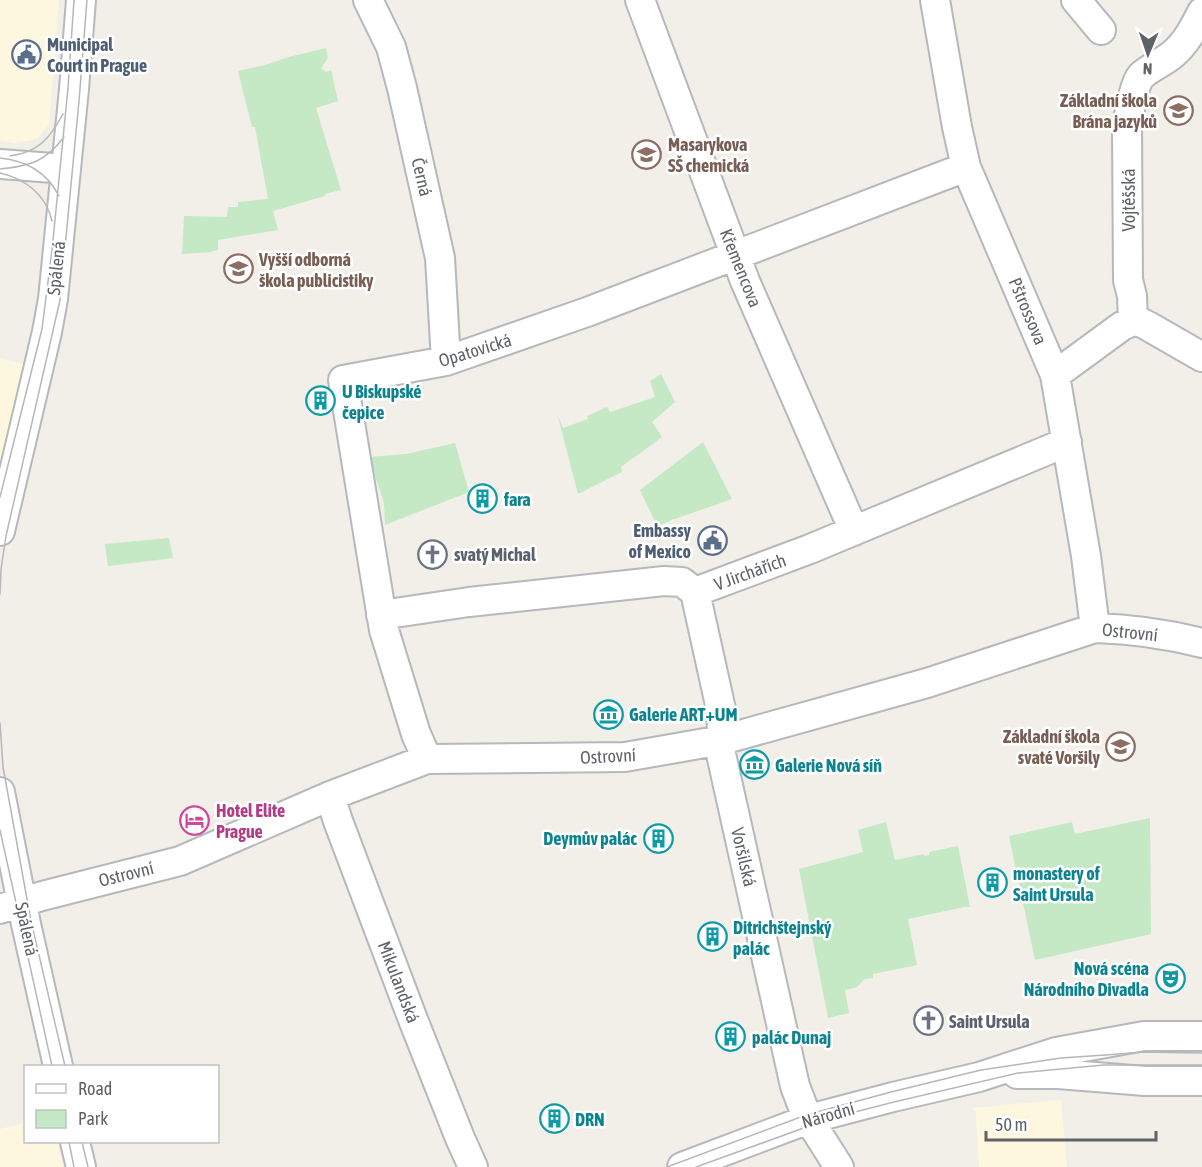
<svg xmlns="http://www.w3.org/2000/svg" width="1202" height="1167" font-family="'Asap Condensed',sans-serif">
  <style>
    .commercial { fill: #fef7e0 }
    .green { fill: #c5e8c5 }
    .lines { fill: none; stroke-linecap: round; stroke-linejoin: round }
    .minor-casing { stroke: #b5b8bc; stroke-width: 32 }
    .minor { stroke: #fff; stroke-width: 28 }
    .tram { stroke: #b6b7b8; stroke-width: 1.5 }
    .labels { text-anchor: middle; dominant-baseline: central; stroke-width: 5; stroke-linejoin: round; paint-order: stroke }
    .service-label { font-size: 18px; font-weight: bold; fill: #4e5e75; stroke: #fff; text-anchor: start }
    .education-label { font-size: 18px; font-weight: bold; fill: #785e54; stroke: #fff; text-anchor: end }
    .street-label { font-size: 18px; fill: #5f6368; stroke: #fff }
    .culture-label { font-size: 18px; font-weight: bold; fill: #0d838f; stroke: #fff; text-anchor: start }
    .worship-label { font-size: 18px; font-weight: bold; fill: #5b616d; stroke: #fff; text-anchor: start }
    .hotel-label { font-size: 18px; font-weight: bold; fill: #b23c85; stroke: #fff; text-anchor: start }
  </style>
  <rect width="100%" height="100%" fill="#f1efe8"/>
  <!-- commercial -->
  <path class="commercial" d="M0 0H59L49 124 37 139 16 143 0 141Z
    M0 358 26 365 0 467Z
    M1061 1100 1067 1167H979L976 1112 972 1108Z
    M25 1123 26 1142H58L63 1167H0V1129Z"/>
  <!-- green -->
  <path class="green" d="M326 48 328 58 321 68 326 72 331 70 338 101 316 108 341 190 325 194V196L273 211 278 230 218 240V250L212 251V252L182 254 184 216 227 217 228 207H238V202L268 199 255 127H252L238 71 265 65 289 57Z
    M661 374 675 402 652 422 662 437 621 467 622 472 578 494 557 413 563 428 588 419 587 416 607 407 610 412 655 397 650 381Z
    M703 442 732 499 675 519H673L670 521 657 526 640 490Z
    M455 443 469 492 385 525 384 503 369 457 406 454Z
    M169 538 173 558 108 566 105 544Z
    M1150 818 1151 934 1035 960 1009 836 1072 822 1075 834Z
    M886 822 895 860 924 854V856L929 855V852L958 846 970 907H964L908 919 917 965 873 974V978L865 979 857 987 845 990 849 1013 828 1018 799 869 863 852 858 830Z"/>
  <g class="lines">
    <defs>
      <path id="minor" d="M368 0 391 47 402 88 440 258 446 361
        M640 0 745 281 854 531
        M935 0 957 127 966 167 1055 375 1086 556 1095 628
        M1076 0 1101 30
        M0 164 66 169
        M1133 321 1132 296 1128 280 1127 126C1129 115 1134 84 1141 76 1149 68 1164 62 1173 54 1186 43 1194 28 1202 12
        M1133 321 1140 322 1148 326 1202 357
        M1055 375 1122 326 1133 321
        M0 531 47 332 53 299 74 89 81 0
        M695 592 722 714 721 754 795 1086 806 1115 839 1167
        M695 592 810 549 1067 442
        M381 615 469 602 664 581 682 582 695 592
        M427 759 416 734 384 630 343 380 446 361 587 312 966 167
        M0 792 26 924 58 1066
        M330 796 338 821 412 1017 460 1138 473 1167
        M0 909 42 896 180 861 330 796 427 759 625 757 722 740 927 683 1095 628C1131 629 1167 634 1202 643
        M1017 1074H1058L1145 1081H1202
        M75 1142 81 1167
        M682 1167 809 1119 893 1097 979 1077 1056 1052 1144 1036H1202"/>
    </defs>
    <!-- minor casing -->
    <use href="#minor" class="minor-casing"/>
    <!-- minor -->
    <use href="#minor" class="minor"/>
    <!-- tram -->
    <path class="tram" d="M10 156C39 152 50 138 63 114
      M0 158C26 161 46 171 59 196
      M0 169C30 166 45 162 64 137
      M0 173C26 179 46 195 52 221
      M0 497 42 329 52 250 68 88 74 0
      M0 594 1 569 6 536 60 300 79 101 87 0
      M0 723 3 767 31 921 65 1066
      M0 830 52 1066
      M69 1142 74 1167
      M82 1142 88 1167
      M667 1167 806 1115 891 1092 981 1070 1061 1058 1106 1055 1144 1052 1202 1053
      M696 1167 812 1125 855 1112 894 1102 1018 1073 1104 1065H1202"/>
  </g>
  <!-- icons -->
  <defs>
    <symbol id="civic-ring" viewBox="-11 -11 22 22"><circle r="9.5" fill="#fff" stroke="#5c6f8a" stroke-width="1.5"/><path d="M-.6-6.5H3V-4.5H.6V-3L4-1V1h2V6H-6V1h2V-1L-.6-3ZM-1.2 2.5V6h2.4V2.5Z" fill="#5c6f8a"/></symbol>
    <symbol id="school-ring" viewBox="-11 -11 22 22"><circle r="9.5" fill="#fff" stroke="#8d6e63" stroke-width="1.5"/><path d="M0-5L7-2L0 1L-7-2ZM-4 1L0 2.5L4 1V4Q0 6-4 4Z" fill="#8d6e63"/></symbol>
    <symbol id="university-ring" viewBox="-11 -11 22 22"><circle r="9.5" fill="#fff" stroke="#8d6e63" stroke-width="1.5"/><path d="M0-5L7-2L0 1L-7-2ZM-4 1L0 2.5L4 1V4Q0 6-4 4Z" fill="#8d6e63"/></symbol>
    <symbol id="building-ring" viewBox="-11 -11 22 22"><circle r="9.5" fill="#fff" stroke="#0f9aa8" stroke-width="1.5"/><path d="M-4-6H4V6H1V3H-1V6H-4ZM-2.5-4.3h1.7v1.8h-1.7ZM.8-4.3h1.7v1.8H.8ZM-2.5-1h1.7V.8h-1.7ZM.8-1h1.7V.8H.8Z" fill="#0f9aa8"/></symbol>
    <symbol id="church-ring" viewBox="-11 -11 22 22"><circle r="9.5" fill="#fff" stroke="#6b7280" stroke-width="1.5"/><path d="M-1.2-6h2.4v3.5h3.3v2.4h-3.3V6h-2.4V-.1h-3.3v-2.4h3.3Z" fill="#6b7280"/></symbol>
    <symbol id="museum-ring" viewBox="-11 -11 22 22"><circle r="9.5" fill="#fff" stroke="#0f9aa8" stroke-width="1.5"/><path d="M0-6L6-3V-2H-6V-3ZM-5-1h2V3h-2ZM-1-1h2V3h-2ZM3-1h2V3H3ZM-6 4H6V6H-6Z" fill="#0f9aa8"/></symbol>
    <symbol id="hotel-ring" viewBox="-11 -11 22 22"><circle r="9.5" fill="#fff" stroke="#d1479c" stroke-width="1.5"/><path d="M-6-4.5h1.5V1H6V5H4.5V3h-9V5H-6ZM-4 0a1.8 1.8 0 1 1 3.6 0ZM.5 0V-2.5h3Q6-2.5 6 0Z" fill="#d1479c"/></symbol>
    <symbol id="theatre-ring" viewBox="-11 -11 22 22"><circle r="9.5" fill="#fff" stroke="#0f9aa8" stroke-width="1.5"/><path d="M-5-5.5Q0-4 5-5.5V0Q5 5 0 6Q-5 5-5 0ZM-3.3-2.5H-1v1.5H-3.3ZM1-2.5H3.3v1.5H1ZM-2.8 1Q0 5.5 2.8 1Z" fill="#0f9aa8"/></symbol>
  </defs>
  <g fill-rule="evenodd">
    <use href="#civic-ring" x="10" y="38" width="33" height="33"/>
    <use href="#school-ring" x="1162" y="94" width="33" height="33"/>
    <use href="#university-ring" x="630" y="138" width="33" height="33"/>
    <use href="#university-ring" x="222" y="252" width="33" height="33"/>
    <use href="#building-ring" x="304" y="384" width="33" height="33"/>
    <use href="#building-ring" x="466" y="482" width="33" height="33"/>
    <use href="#civic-ring" x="696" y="524" width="33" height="33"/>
    <use href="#church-ring" x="416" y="538" width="33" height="33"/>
    <use href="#museum-ring" x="592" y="698" width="33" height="33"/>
    <use href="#school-ring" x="1104" y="730" width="33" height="33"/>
    <use href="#museum-ring" x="738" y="748" width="33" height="33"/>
    <use href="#hotel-ring" x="178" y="804" width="33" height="33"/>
    <use href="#building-ring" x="642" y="822" width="33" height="33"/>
    <use href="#building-ring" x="976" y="866" width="33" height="33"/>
    <use href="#building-ring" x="696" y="920" width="33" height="33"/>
    <use href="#theatre-ring" x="1154" y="962" width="33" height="33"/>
    <use href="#church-ring" x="912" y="1004" width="33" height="33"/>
    <use href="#building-ring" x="714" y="1020" width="33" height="33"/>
    <use href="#building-ring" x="538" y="1102" width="33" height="33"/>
  </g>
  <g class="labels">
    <!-- service labels -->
    <g class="service-label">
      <text x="47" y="44">Municipal<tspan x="47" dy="21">Court in Prague</tspan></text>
      <text x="691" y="530" text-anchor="end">Embassy<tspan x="691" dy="21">of Mexico</tspan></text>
    </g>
    <!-- education labels -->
    <g class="education-label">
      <text x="1157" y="100">Základní škola<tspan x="1157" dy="21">Brána jazyků</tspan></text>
      <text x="668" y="144" text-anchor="start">Masarykova<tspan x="668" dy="21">SŠ chemická</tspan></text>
      <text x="259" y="259" text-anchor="start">Vyšší odborná<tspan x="259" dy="21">škola publicistiky</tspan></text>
      <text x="1100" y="736">Základní škola<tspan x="1100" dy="21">svaté Voršily</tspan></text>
    </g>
    <!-- street labels -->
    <g class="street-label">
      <text transform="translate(422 177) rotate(77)">Černá</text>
      <text transform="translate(1128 200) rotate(-90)">Vojtěšská</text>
      <text transform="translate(56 268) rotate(-84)">Spálená</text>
      <text transform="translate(741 268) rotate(68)">Křemencova</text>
      <text transform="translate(1028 311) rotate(67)">Pštrossova</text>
      <text transform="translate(475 350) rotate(-17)">Opatovická</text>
      <text transform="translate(750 572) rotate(-20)">V Jirchářích</text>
      <text transform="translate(1130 632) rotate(6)">Ostrovní</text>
      <text transform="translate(608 756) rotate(-3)">Ostrovní</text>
      <text transform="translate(744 857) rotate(77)">Voršilská</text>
      <text transform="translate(126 874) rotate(-14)">Ostrovní</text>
      <text transform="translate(27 929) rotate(78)">Spálená</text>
      <text transform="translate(399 982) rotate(69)">Mikulandská</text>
      <text transform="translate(828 1115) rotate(-16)">Národní</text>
    </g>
    <!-- culture labels -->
    <g class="culture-label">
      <text x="342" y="391">U Biskupské<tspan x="342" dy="21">čepice</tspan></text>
      <text x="504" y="499">fara</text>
      <text x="629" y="714">Galerie ART+UM</text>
      <text x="775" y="765">Galerie Nová síň</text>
      <text x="637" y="838" text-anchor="end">Deymův palác</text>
      <text x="1013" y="873">monastery of<tspan x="1013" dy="21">Saint Ursula</tspan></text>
      <text x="733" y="927">Ditrichštejnský<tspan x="733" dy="21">palác</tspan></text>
      <text x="1149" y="968" text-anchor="end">Nová scéna<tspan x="1149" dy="21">Národního Divadla</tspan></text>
      <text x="752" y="1037">palác Dunaj</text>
      <text x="575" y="1119">DRN</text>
    </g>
    <!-- worship labels -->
    <g class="worship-label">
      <text x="454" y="554">svatý Michal</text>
      <text x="949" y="1021">Saint Ursula</text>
    </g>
    <!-- hotel labels -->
    <g class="hotel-label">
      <text x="216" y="810">Hotel Elite<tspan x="216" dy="21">Prague</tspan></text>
    </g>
  </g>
  <!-- legend -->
  <rect x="24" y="1065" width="195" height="78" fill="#ffffff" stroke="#bfc1c3" stroke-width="1.5"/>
  <rect x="36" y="1084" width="30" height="9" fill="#ffffff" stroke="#bfc1c3" stroke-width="1.5"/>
  <text x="78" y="1095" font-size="18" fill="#5f6368">Road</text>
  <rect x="36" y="1110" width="30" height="18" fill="#c5e8c5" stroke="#bfc1c3" stroke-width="1.5"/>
  <text x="78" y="1125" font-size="18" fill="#5f6368">Park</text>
  <!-- north arrow -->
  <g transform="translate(1148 54) rotate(182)" stroke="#ffffff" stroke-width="4.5" paint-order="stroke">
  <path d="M0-4.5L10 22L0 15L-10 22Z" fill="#5f6368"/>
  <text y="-9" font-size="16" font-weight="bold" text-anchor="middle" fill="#5f6368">N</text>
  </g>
  <!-- scale -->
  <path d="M986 1131v9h170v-9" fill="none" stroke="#5f6368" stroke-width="3"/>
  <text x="995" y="1131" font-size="18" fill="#5f6368" stroke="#ffffff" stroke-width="4.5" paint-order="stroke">50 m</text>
</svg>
